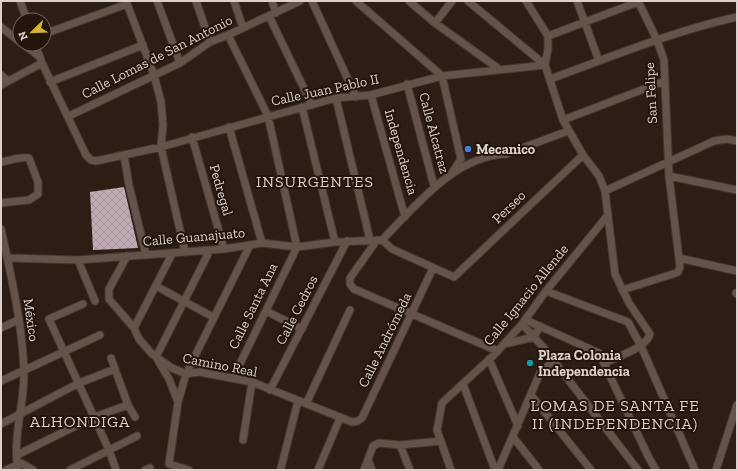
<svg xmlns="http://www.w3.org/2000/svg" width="738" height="471" font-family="'Zilla Slab',serif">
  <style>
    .building { fill: url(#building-cross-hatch) }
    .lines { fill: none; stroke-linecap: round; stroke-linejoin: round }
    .minor-casing { stroke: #443832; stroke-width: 9 }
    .minor { stroke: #635348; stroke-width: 7 }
    .shop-dot { fill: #3f7fe0; stroke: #23150c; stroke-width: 1.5 }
    .culture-dot { fill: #0f9aa8; stroke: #23150c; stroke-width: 1.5 }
    .labels { text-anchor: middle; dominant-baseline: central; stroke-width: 4; stroke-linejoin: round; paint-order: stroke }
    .street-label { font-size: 14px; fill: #dbd1ca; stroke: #23150c }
    .poi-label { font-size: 14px; font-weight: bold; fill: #dbd1ca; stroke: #23150c; text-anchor: start }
    .quarter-label { font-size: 16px; letter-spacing: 1px; fill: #dbd1ca; stroke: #23150c }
  </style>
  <defs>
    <pattern id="building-cross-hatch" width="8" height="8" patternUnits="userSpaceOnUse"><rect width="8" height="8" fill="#c1acb6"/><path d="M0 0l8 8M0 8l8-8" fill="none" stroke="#a19198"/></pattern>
  </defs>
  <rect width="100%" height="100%" fill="#2d1e15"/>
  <!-- building -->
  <path class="building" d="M124 187 138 248 93 250 90 192Z"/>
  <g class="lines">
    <defs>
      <path id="minor" d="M20 1 27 20
        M126 1 154 75 161 102 163 125 161 147 185 252
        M157 1 180 63
        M196 1 210 42
        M234 1 243 28
        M272 1 276 13
        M312 1 356 97
        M356 1 442 76 461 159 452 173
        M409 1 435 23 499 69
        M468 1 545 65
        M526 1 548 36V49L545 65 563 120 583 155 599 176 605 191 615 274 629 303 650 334C647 348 616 357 604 363
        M577 1 599 61
        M638 1 657 40 664 60 669 176 737 190
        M269 16 312 105
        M435 23 452 1
        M1 27 20 42
        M44 34 127 4
        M228 35 268 116 297 247 233 378
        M548 36 638 2
        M23 44 40 57
        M35 44 42 63 86 155 91 160 96 161 161 147 336 98 371 95 442 76 545 65
        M1 75 8 81
        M550 79C611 57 673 31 737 17
        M50 82 143 45
        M407 84 434 186
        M1 85 42 63
        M371 95 405 217
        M336 98 370 240
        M302 107 335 242
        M69 116 180 63 210 42 228 35 300 1
        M563 120 665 81
        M229 127 262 243
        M192 137 224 249
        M124 156 129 185 146 255
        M1 162C10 161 20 156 29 158L38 182V194L29 200 1 203
        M605 191 714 141 727 139 737 141
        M1 229C11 275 22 323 24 370 25 403 12 437 18 470
        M377 240 350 278V284L354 289 498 351
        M382 240 392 249 454 277 583 155
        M382 240C415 207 454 156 506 154L568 131
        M127 256 109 289V299L134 328 139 339 152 354 172 368 186 374 199 372 252 382 352 422 358 421 362 418 433 268
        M8 258 78 260 224 249 262 243 297 247 335 242 382 240
        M679 258 737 271
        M78 260 95 301
        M156 286 213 317
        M622 290 673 274 678 272 680 267 669 176
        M546 291 628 322 641 346 695 470
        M736 293 737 294
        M83 304 49 319 109 450 116 470
        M266 311 302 329
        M526 320 599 353 649 458 656 470
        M522 324 543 347 638 470
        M1 328 18 320
        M134 328 172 254
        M504 344 534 337 540 326
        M111 358 128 405 135 417
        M489 359 518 426
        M1 381 100 335
        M463 384 495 470
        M270 390 347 241
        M531 395 591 470
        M178 402 186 374 250 245
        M306 404 350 310
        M1 424 79 383 115 369
        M513 437 539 470
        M243 440 252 382
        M400 445 410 470
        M17 455 94 417 128 405
        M368 460 372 470
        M281 468 298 401
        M6 470 21 463 33 470
        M70 470 137 436
        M145 470 150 468
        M189 470 169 464 178 402 169 379 156 357 210 250
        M318 470 340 418
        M364 470 373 446 379 443 400 445 441 441
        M451 470 437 430 442 403 495 354 522 324 546 291 608 215
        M498 470 540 373 553 361
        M716 470 737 405"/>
    </defs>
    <!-- minor casing -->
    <use href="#minor" class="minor-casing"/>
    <!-- minor -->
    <use href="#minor" class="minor"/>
  </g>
  <!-- markers -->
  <circle class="shop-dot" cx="468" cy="149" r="4"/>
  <circle class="culture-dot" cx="530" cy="363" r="4"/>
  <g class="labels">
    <!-- street labels -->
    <g class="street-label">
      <text transform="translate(157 57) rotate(-27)">Calle Lomas de San Antonio</text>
      <text transform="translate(325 90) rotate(-12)">Calle Juan Pablo II</text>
      <text transform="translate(651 93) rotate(-93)">San Felipe</text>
      <text transform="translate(434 133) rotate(75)">Calle Alcatraz</text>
      <text transform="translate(401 152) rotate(74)">Independencia</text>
      <text transform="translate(221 190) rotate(74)">Pedregal</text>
      <text transform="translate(509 207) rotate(-44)">Perseo</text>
      <text transform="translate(194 237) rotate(-5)">Calle Guanajuato</text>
      <text transform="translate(526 295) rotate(-51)">Calle Ignacio Allende</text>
      <text transform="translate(253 306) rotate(-64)">Calle Santa Ana</text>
      <text transform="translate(297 310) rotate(-63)">Calle Cedros</text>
      <text transform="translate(31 320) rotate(82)">México</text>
      <text transform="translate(385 340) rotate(-64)">Calle Andrómeda</text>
      <text transform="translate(220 365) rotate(11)">Camino Real</text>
    </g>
    <!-- poi labels -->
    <g class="poi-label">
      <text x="476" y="149">Mecanico</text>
      <text x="538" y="355">Plaza Colonia<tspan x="538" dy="16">Independencia</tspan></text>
    </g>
    <!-- quarter labels -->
    <g class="quarter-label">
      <text x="315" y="181">INSURGENTES</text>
      <text x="615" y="405">LOMAS DE SANTA FE<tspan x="615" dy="18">II (INDEPENDENCIA)</tspan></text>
      <text x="80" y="421">ALHONDIGA</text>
    </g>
  </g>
  <!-- border -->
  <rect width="738" height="471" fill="none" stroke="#dbd1ca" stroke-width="4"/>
  <!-- north arrow -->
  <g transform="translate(32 32) rotate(247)"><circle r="19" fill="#23150c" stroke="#6d6058"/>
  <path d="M0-3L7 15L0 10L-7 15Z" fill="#d6b534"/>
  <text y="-6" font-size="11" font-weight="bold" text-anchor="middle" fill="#dbd1ca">N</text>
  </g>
</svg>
